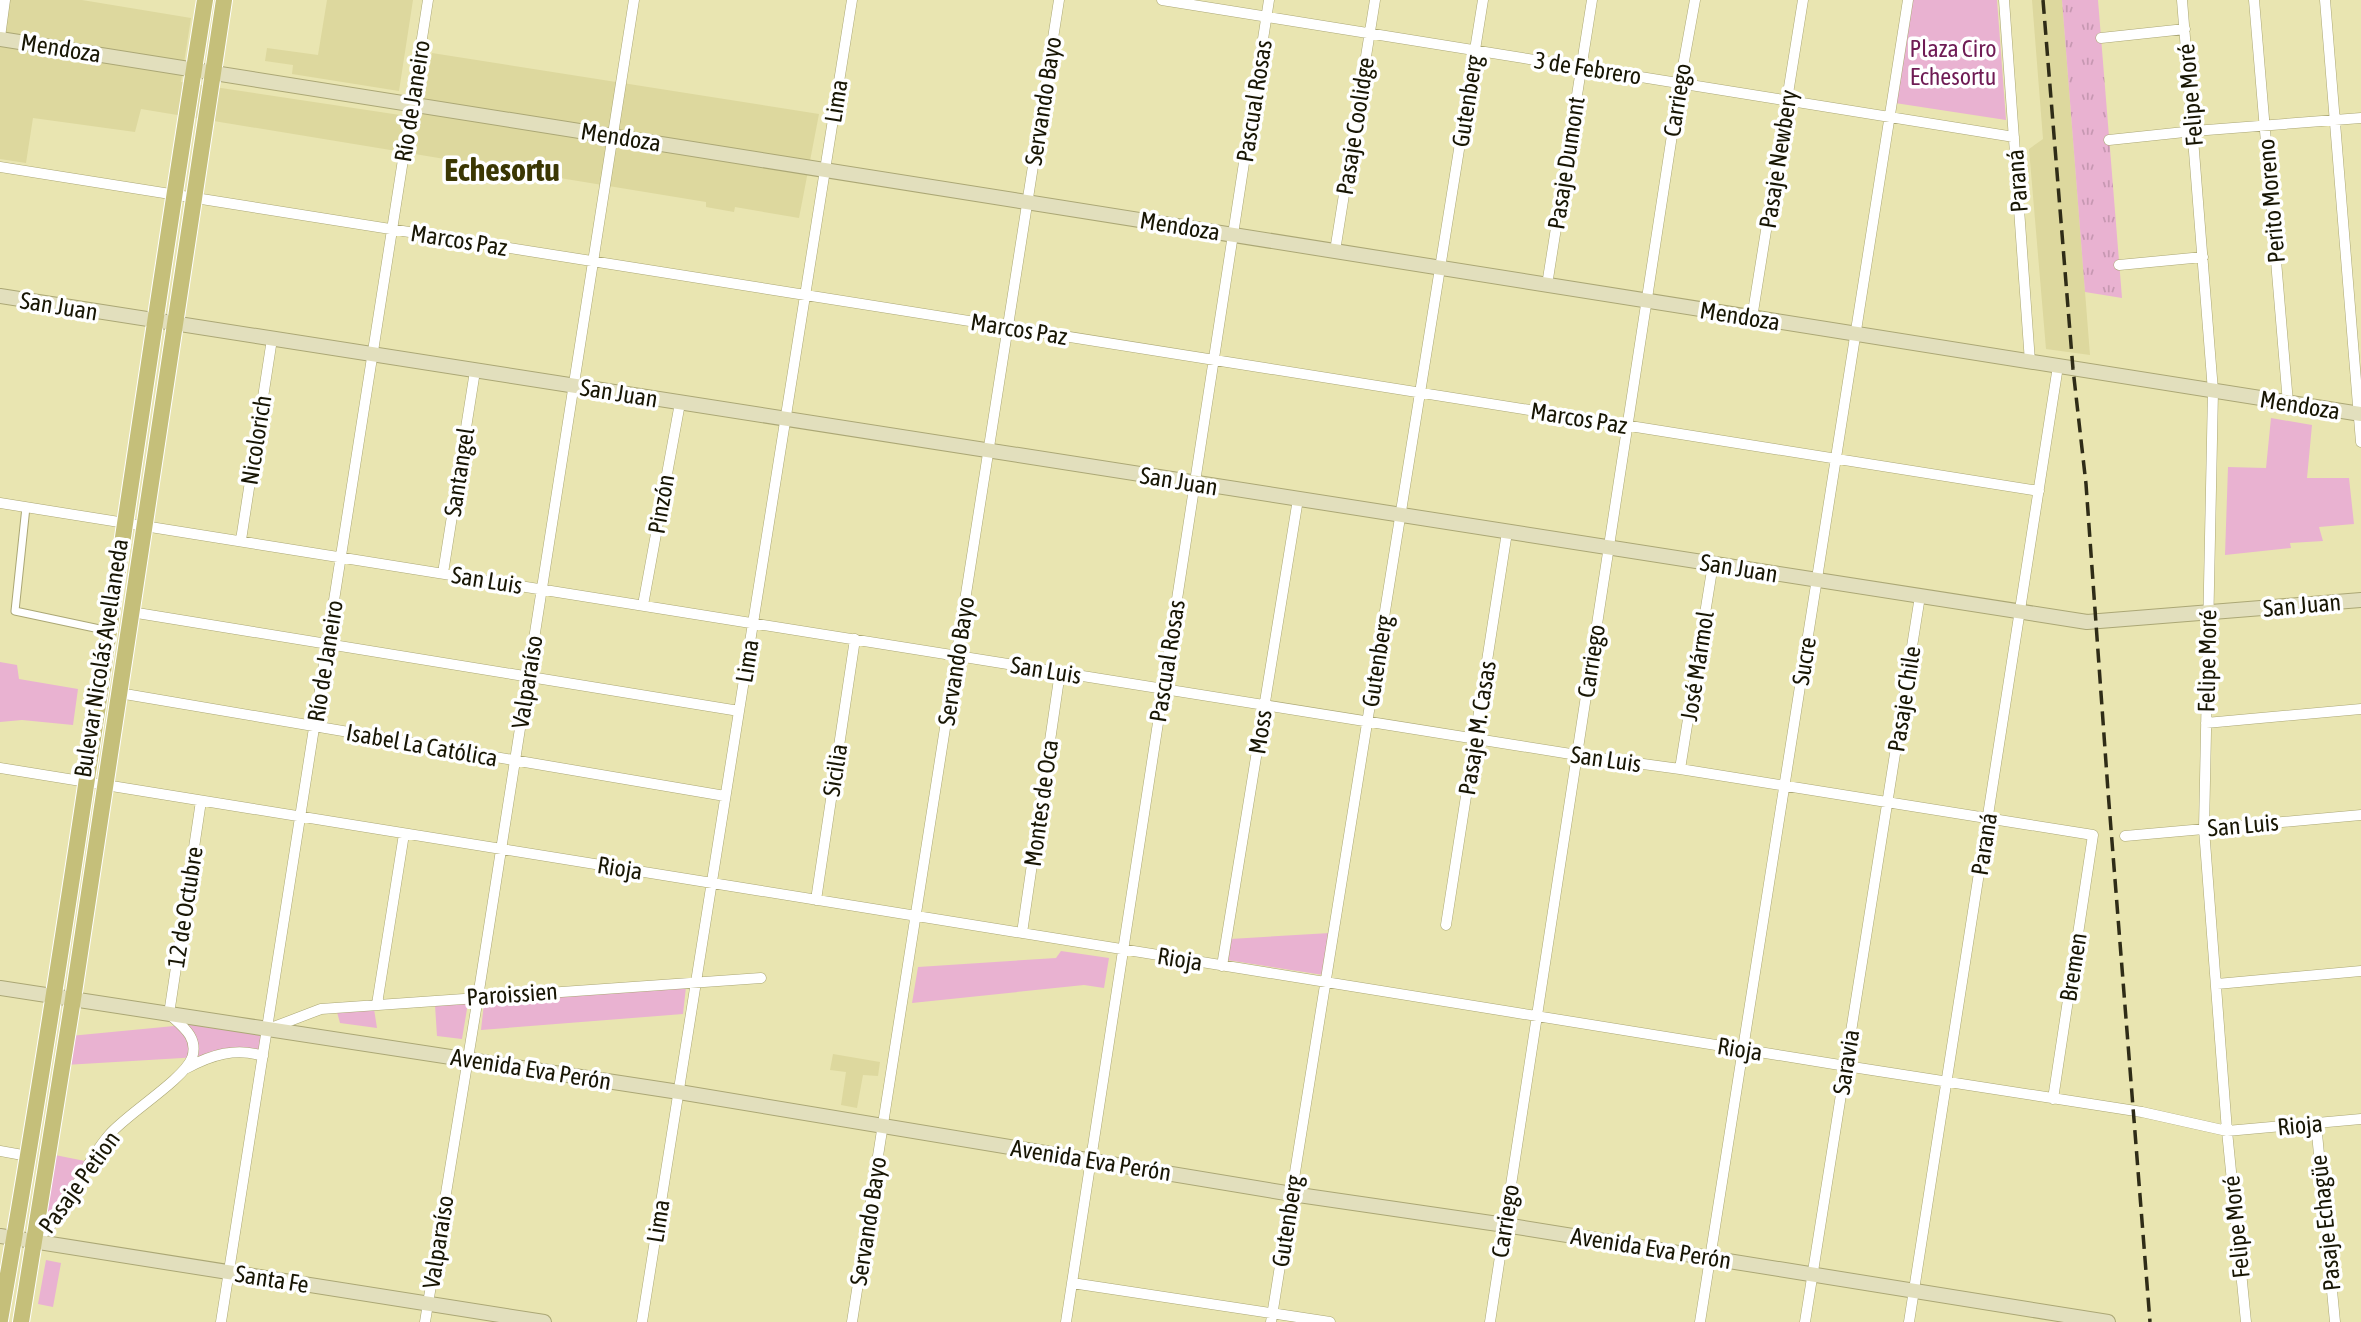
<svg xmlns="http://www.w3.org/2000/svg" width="2361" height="1322" font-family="'Asap Condensed',sans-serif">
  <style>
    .built { fill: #ddd89e }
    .grass { fill: url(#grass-tufts) }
    .park { fill: #e9b2d1 }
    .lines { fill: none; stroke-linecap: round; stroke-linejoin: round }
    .pedestrian-casing { stroke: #aba775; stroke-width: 9 }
    .minor-casing { stroke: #aba775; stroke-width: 11 }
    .secondary-casing { stroke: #aba775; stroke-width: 16 }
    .primary-casing { stroke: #fff; stroke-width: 18 }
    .pedestrian { stroke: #fff; stroke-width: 7 }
    .minor { stroke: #fff; stroke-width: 10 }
    .secondary { stroke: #e2dfbd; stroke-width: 14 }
    .primary { stroke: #c5bf7a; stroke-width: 16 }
    .rail { stroke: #2f2c17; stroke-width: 3.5; stroke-dasharray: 14 7; stroke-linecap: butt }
    .labels { text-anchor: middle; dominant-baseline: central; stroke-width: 7; stroke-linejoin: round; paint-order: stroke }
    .street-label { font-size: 24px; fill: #181604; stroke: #fff }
    .park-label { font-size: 24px; fill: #6f1b54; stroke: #fff }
    .district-label { font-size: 32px; font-weight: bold; fill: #3b3703; stroke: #fff }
  </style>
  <defs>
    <pattern id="grass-tufts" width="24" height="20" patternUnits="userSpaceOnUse" patternTransform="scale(1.75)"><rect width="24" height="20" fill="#e9b2d1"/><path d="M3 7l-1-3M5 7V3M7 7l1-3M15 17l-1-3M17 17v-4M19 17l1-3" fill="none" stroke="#c798b2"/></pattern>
  </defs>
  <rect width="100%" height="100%" fill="#e9e5b1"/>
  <!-- built -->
  <path class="built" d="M0 0H82L191 18 181 82 420 118 432 53 819 114 799 218 735 207 734 212 706 207V202L141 109 135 132 33 118 26 163 0 159Z
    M327 0H413L399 91 292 74 293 65 265 61 267 48 318 55Z
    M2032 0H2062L2090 355 2046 349 2029 149 2043 139Z
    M833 1054 880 1062 878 1076 863 1075 857 1108 841 1105 846 1072 830 1070Z"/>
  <!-- grass -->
  <path class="grass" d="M2062 0H2098L2122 298 2085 292Z"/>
  <!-- park -->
  <path class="park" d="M1913 0H1997L2006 120 1895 103Z
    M2271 418 2312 425 2307 478H2349L2354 524 2319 527 2323 541 2290 543 2291 548 2225 555 2228 467 2266 468Z
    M0 662 17 665 19 679 78 689 73 725 22 720 0 722Z
    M1330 933 1323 975 1227 960 1230 939Z
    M1061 951 1109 958 1104 988 1084 985 912 1003 918 967 1056 958Z
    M686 987 683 1014 481 1030 484 1003Z
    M468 1003 462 1039 437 1036 435 1005Z
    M374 1009 377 1028 340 1023 337 1012Z
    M195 1024 261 1032 263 1039 259 1052 232 1049 199 1057 65 1065 70 1036Z
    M55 1155 85 1161 43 1228Z
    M46 1260 61 1263 53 1307 38 1304Z"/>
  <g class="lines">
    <defs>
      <path id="pedestrian" d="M26 507 15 611 109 631"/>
      <path id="minor" d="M1162 0 2014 137
        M2004 0 2030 362
        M2182 0 2213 391 2204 829 2227 1131 2246 1322
        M2254 0 2288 403
        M2325 0 2361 442
        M0 37 5 0
        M2101 38 2185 29
        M2109 140 2194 131 2361 118
        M0 167 2039 491
        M1335 251 1375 0
        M2119 265 2203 257
        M1547 285 1592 0
        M1752 318 1803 0
        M0 503 1577 755 1680 769 2093 835 2053 1099
        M241 540 272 339
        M443 573 475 371
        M643 605 680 403
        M131 612 739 711
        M119 693 725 796
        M2206 723 2361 709
        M0 768 1846 1066 2142 1112 2227 1131 2361 1119
        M1680 769 1713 564
        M2125 836 2361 815
        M816 900 855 639
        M1446 925 1507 532
        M1022 933 1060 672
        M1222 966 1298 499
        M2217 984 2361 971
        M377 1004 404 834
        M271 1028 321 1009 761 978
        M187 1068C211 1055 236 1047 263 1056
        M2316 1123 2335 1322
        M0 1151 28 1156
        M35 1241C68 1214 81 1167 109 1135 128 1113 183 1080 192 1058 199 1037 182 1026 169 1014L201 801
        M1072 1283 1330 1322
        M221 1322 428 0
        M425 1322 478 997 634 0
        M642 1322 852 0
        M852 1322 1059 0
        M1066 1322 1269 0
        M1271 1322 1483 0
        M1490 1322 1680 83 1695 0
        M1700 1322 1908 0
        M1805 1322 1920 596
        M1909 1322 2058 366"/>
      <path id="secondary" d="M0 39 2361 414
        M0 296 2087 622 2361 600
        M0 988 679 1092 1292 1194 1505 1225 2108 1322
        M0 1236 544 1322"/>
      <path id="primary" d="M0 1320C77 881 134 440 205 0
        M21 1322 73 999 224 0"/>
    </defs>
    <!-- pedestrian casing -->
    <use href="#pedestrian" class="pedestrian-casing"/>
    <!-- minor casing -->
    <use href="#minor" class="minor-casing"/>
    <!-- secondary casing -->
    <use href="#secondary" class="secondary-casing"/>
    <!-- primary casing -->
    <use href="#primary" class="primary-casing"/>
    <!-- pedestrian -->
    <use href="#pedestrian" class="pedestrian"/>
    <!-- minor -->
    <use href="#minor" class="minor"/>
    <!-- secondary -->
    <use href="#secondary" class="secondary"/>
    <!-- primary -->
    <use href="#primary" class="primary"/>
    <!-- rail -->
    <path class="rail" d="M2043 0 2073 369 2086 484 2108 791 2150 1322"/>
  </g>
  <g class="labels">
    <!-- street labels -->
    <g class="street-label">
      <text transform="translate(61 48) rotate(9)">Mendoza</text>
      <text transform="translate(1588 68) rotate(9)">3 de Febrero</text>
      <text transform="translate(2190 95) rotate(-95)">Felipe Moré</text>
      <text transform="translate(1677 100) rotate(-81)">Carriego</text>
      <text transform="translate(412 101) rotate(-81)">Río de Janeiro</text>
      <text transform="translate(836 101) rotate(-81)">Lima</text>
      <text transform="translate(1043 101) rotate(-81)">Servando Bayo</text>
      <text transform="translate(1254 101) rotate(-81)">Pascual Rosas</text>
      <text transform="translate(1467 101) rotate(-81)">Gutenberg</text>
      <text transform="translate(1355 126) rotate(-81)">Pasaje Coolidge</text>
      <text transform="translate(621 137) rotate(9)">Mendoza</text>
      <text transform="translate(1778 159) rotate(-81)">Pasaje Newbery</text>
      <text transform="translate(1566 163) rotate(-81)">Pasaje Dumont</text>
      <text transform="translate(2017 181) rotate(-94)">Paraná</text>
      <text transform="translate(2271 201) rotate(-95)">Perito Moreno</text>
      <text transform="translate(1180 226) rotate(9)">Mendoza</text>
      <text transform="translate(459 240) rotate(9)">Marcos Paz</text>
      <text transform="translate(59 306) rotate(9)">San Juan</text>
      <text transform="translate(1740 316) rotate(9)">Mendoza</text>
      <text transform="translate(1019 329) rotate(9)">Marcos Paz</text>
      <text transform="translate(619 393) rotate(9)">San Juan</text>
      <text transform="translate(2300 405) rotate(9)">Mendoza</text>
      <text transform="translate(1579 418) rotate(9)">Marcos Paz</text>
      <text transform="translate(256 440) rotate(-81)">Nicolorich</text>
      <text transform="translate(459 472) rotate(-81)">Santangel</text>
      <text transform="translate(1179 481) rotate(9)">San Juan</text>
      <text transform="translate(661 504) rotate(-80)">Pinzón</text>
      <text transform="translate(1739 568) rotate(9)">San Juan</text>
      <text transform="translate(487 580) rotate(9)">San Luis</text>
      <text transform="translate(2302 605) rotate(-5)">San Juan</text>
      <text transform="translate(101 658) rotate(-81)">Bulevar Nicolás Avellaneda</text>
      <text transform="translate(325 661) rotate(-81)">Río de Janeiro</text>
      <text transform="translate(747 661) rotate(-81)">Lima</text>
      <text transform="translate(956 661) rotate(-81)">Servando Bayo</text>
      <text transform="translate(1167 661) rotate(-81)">Pascual Rosas</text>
      <text transform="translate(1377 661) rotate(-81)">Gutenberg</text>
      <text transform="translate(1591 661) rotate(-81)">Carriego</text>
      <text transform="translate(1804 661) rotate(-81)">Sucre</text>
      <text transform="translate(2207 661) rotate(-89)">Felipe Moré</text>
      <text transform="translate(1697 666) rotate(-81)">José Mármol</text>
      <text transform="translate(1046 670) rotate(9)">San Luis</text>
      <text transform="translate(527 682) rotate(-81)">Valparaíso</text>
      <text transform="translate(1904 699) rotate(-81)">Pasaje Chile</text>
      <text transform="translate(1477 728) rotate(-81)">Pasaje M. Casas</text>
      <text transform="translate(1260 732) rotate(-81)">Moss</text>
      <text transform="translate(422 745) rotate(10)">Isabel La Católica</text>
      <text transform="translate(1606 759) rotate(8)">San Luis</text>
      <text transform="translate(835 770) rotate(-81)">Sicilia</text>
      <text transform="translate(1041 803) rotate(-82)">Montes de Oca</text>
      <text transform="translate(2243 825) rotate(-5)">San Luis</text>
      <text transform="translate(1984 844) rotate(-81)">Paraná</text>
      <text transform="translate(620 868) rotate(9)">Rioja</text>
      <text transform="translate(185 907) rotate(-81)">12 de Octubre</text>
      <text transform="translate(1180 959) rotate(9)">Rioja</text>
      <text transform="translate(2073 967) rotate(-81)">Bremen</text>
      <text transform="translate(512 994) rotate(-4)">Paroissien</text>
      <text transform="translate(1740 1049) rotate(9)">Rioja</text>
      <text transform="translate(1846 1062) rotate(-81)">Saravia</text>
      <text transform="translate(531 1069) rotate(9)">Avenida Eva Perón</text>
      <text transform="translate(2300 1125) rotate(-5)">Rioja</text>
      <text transform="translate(1091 1160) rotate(9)">Avenida Eva Perón</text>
      <text transform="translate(79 1182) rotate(-54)">Pasaje Petion</text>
      <text transform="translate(658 1221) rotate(-81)">Lima</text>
      <text transform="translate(868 1221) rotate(-81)">Servando Bayo</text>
      <text transform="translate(1287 1221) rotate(-81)">Gutenberg</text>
      <text transform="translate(1505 1221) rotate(-81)">Carriego</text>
      <text transform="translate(2325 1223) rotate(-96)">Pasaje Echagüe</text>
      <text transform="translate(2236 1227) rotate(-96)">Felipe Moré</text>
      <text transform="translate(438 1242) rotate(-81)">Valparaíso</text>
      <text transform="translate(1651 1248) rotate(9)">Avenida Eva Perón</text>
      <text transform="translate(272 1279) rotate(9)">Santa Fe</text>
    </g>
    <!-- park labels -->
    <g class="park-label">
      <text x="1953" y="48">Plaza Ciro<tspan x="1953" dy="28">Echesortu</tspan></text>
    </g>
    <!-- district labels -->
    <g class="district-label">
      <text x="502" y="169">Echesortu</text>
    </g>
  </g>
</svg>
